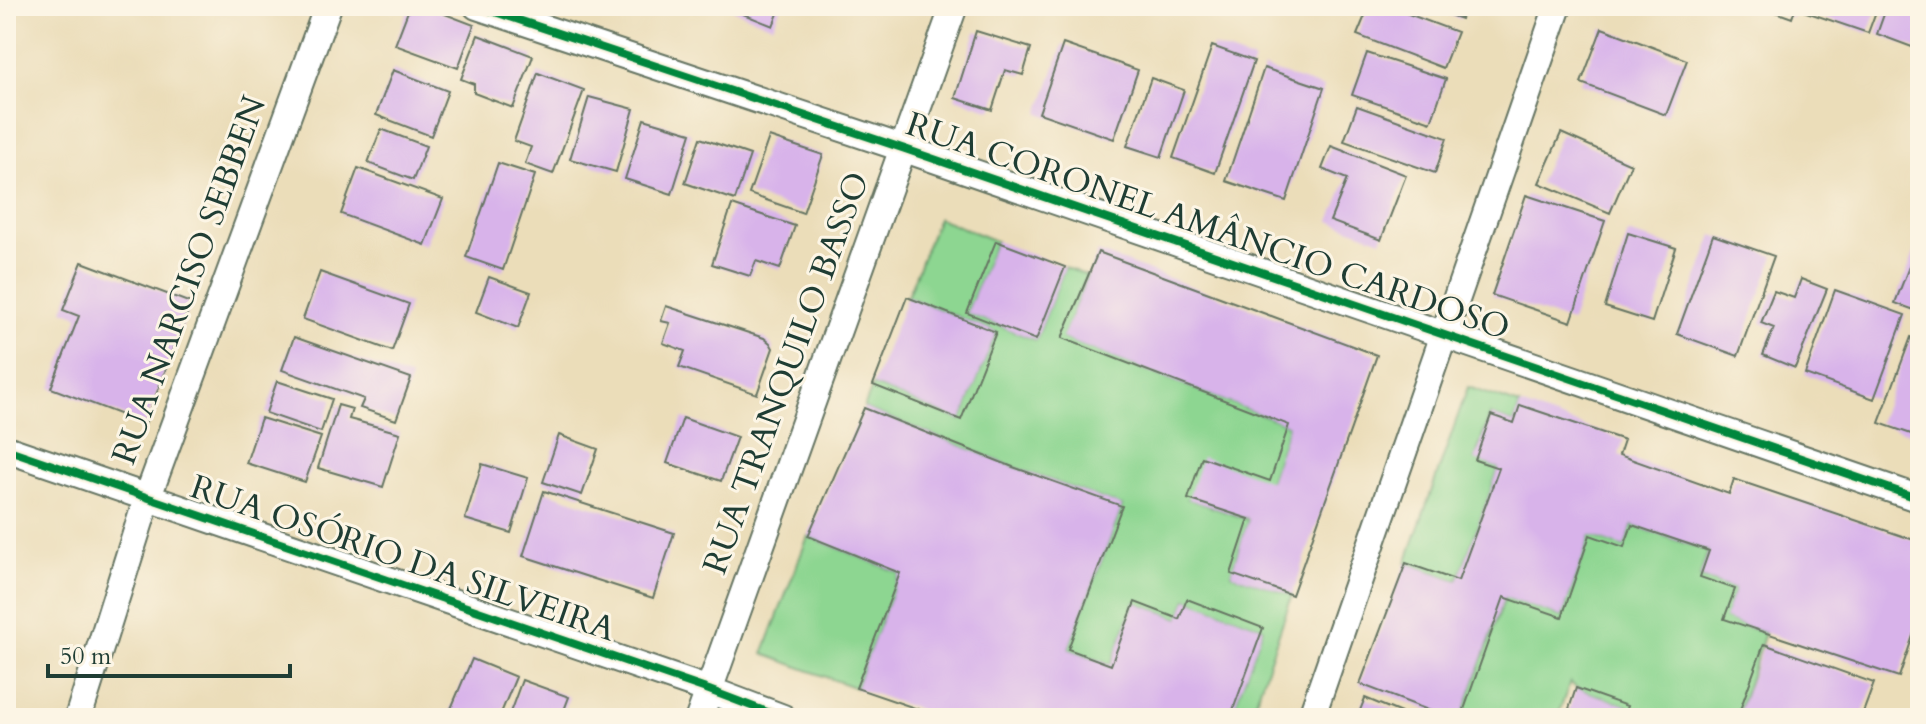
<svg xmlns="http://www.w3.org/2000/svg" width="1926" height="724" font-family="Cardo,serif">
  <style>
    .green { fill: #8dd691; stroke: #568a62; stroke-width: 2 }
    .building { fill: #d8b3ea }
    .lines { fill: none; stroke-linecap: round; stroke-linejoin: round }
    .street-casing { stroke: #667563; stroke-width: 30 }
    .street { stroke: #fff; stroke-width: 26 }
    .cycleway-casing { stroke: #fcf5e5; stroke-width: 13 }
    .cycleway { stroke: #00873e; stroke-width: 8 }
    .labels { text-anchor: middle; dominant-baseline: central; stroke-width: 6; stroke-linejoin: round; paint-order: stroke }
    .street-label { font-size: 34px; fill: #1f3d34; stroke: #fcf5e5 }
  </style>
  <rect width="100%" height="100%" fill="#fcf5e5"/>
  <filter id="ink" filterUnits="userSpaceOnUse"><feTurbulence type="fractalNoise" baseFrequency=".0125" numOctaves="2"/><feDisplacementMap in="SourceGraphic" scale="16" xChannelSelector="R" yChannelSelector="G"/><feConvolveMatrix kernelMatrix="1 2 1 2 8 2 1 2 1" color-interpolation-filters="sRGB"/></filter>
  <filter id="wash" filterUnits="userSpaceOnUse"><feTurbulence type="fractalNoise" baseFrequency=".006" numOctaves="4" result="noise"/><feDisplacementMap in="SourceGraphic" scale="32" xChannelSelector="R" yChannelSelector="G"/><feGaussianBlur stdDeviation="1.8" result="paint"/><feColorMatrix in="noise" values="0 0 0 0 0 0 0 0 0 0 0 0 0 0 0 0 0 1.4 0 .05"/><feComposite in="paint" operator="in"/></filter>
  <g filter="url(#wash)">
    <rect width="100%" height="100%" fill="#ebddb9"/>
    <!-- green -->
    <path class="green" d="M938 218 996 241 967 313 1036 340 1065 267 1087 276 1063 338 1289 425 1270 481 1189 499 1249 520 1231 574 1292 595 1250 718H1230L1263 628 1187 599 1179 619 1135 602 1111 665 1068 649 1122 506 1013 467 864 408 873 385 961 420 996 332 907 297Z
      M1468 387 1520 405 1514 423 1490 415 1475 459 1499 468 1458 581 1406 563Z
      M1632 525 1708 551 1700 577 1735 589 1725 619 1765 633 1737 718H1623L1627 706 1576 688 1570 682 1557 718H1461L1505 597 1562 617 1590 535 1624 547Z
      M808 536 900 573 856 688 763 654Z"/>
    <g id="blocks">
      <!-- building -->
      <path class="building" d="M410 6H424L474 25 458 68 395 45Z
        M735 6H781L773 26 733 10Z
        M1369 6H1387L1457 32 1443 68 1357 35Z
        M1423 6H1465L1461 19Z
        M1759 6H1796L1792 18Z
        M1805 6H1878L1868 33 1803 11Z
        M1887 6H1920V50L1877 34Z
        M1602 28 1687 60 1666 115 1581 83Z
        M976 31 1031 48 1023 75 1005 70 992 110 955 98Z
        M478 35 533 56 513 108 474 93V84L461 79Z
        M1063 44 1138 70 1114 139 1039 113Z
        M1212 46 1254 61 1215 173 1173 158Z
        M1367 53 1446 79 1431 122 1352 95Z
        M1264 68 1324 88 1286 201 1226 181Z
        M393 70 448 91 431 136 376 115Z
        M538 73 584 90 553 174 525 164 531 147 514 141Z
        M1151 78 1184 90 1161 157 1127 146Z
        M589 97 634 109 616 172 570 159Z
        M1357 106 1447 138 1435 173 1344 141Z
        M644 119 691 133 672 194 625 179Z
        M381 129 426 146 413 180 368 163Z
        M1561 133 1631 164 1610 213 1539 183Z
        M769 137 823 155 803 213 749 194Z
        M700 138 750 155 735 200 685 183Z
        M1331 146 1406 175 1381 240 1330 221 1347 179 1322 169Z
        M498 163 535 175 503 270 466 257Z
        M358 168 443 199 425 245 341 214Z
        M1526 195 1605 221 1571 322 1492 295Z
        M732 205 795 226 780 269 756 261 750 276 712 264Z
        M1628 233 1676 248 1652 322 1605 307Z
        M1713 235 1774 256 1738 356 1677 334Z
        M996 241 1065 267 1036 340 967 313Z
        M1917 246 1920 247V312L1895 303Z
        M1098 252 1377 355 1292 595 1231 574 1249 519 1188 499 1202 457 1270 481 1289 425 1062 338Z
        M82 262 191 303 145 424 51 388 79 316 63 310Z
        M320 272 409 304 392 351 303 319Z
        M489 277 531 292 518 328 476 312Z
        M1801 279 1827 289 1795 368 1763 355 1774 328 1761 323 1774 291 1794 298Z
        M1835 290 1905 315 1874 399 1805 374Z
        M907 297 996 332 961 420 873 385Z
        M666 306 764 338 770 343 773 348 757 394 679 367 685 351 663 343 670 323 661 321Z
        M294 337 411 378 396 420 360 408 364 399 282 370Z
        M1911 337 1920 341V437L1879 423Z
        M277 381 332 399 321 432 266 413Z
        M338 405 352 409 349 419 400 433 383 487 318 468Z
        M1520 405 1624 440 1619 455 1729 494 1734 479 1920 542V615L1899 677 1724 619 1735 589 1700 577 1709 551 1632 525 1624 547 1590 535 1562 617 1504 597 1461 718H1449L1360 684 1406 563 1458 581 1499 468 1475 460 1491 415 1514 423Z
        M864 408 1013 467 1122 506 1068 649 1111 665 1135 602 1179 619 1187 599 1263 628 1230 718H944L856 688 900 573 808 536Z
        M261 418 321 437 305 482 246 463Z
        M683 418 737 437 721 481 667 463Z
        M559 435 598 449 582 495 543 482Z
        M482 464 528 478 511 533 465 519Z
        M544 491 674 533 653 598 523 556Z
        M1764 644 1874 683 1861 718H1737Z
        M472 659 516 677 499 718H447Z
        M522 680 569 697 561 718H508Z
        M1576 688 1627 706 1623 718H1566Z
        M1365 698 1413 718H1357Z"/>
    </g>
  </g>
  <g filter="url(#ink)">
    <use href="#blocks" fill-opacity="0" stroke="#667563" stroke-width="2"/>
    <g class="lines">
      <defs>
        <path id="street" d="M477 6 905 149 1920 499
          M6 449 709 690 783 718
          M78 718 147 499 328 6
          M699 718 954 6
          M1311 718 1558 6"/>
      </defs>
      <!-- street casing -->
      <use href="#street" class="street-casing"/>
      <!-- street -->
      <use href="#street" class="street"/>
      <defs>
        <path id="cycleway" d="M477 6 905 149 1920 499
          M6 449 709 690 783 718"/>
      </defs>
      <!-- cycleway casing -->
      <use href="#cycleway" class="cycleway-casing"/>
      <!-- cycleway -->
      <use href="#cycleway" class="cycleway"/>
    </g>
  </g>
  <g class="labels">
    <!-- street labels -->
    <g class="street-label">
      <text transform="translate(1208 226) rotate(19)">RUA CORONEL AMÂNCIO CARDOSO</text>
      <text transform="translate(189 280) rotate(-70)">RUA NARCISO SEBBEN</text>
      <text transform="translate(786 373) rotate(-70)">RUA TRANQUILO BASSO</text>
      <text transform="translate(403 558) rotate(19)">RUA OSÓRIO DA SILVEIRA</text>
    </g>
  </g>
  <!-- margin -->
  <rect width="1926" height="724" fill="none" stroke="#fcf5e5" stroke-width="32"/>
  <!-- scale -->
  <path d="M48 664v12h242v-12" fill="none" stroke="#1f3d34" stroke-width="4"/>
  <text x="60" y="664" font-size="24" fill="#1f3d34" stroke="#fcf5e5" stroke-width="6" paint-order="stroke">50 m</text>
</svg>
